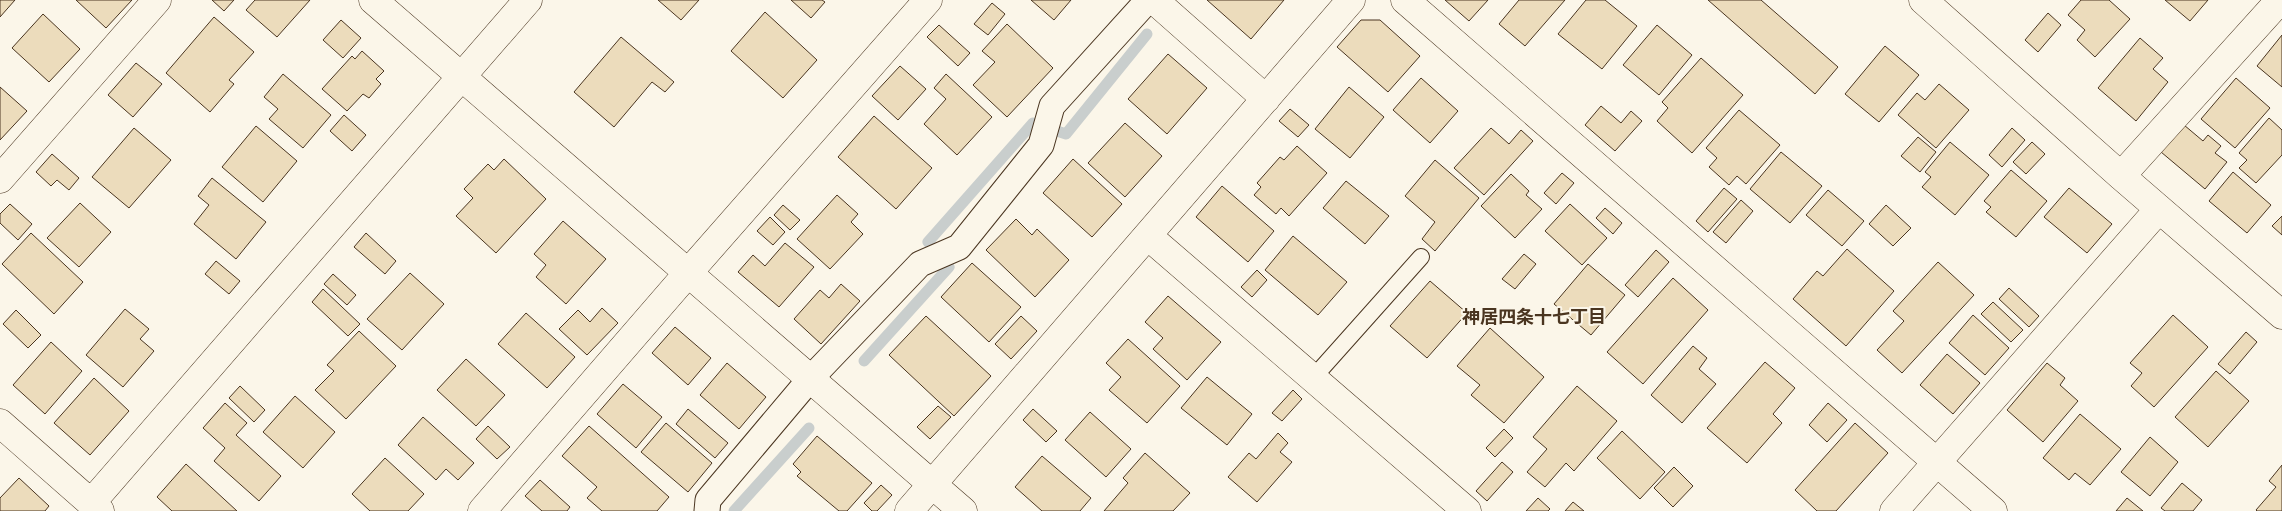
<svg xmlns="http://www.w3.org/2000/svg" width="2282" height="511" font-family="'Public Sans','Noto Sans JP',sans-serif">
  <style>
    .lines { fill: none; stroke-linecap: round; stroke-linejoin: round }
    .stream { stroke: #c9cecd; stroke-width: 11 }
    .building { fill: #ecdcbc; stroke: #4a3520 }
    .service-casing { stroke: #4a3520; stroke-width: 18 }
    .pedestrian-casing { stroke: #4a3520; stroke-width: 27 }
    .minor-casing { stroke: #4a3520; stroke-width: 29 }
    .service { stroke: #fbf6e9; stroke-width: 16 }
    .pedestrian { stroke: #fbf6e9; stroke-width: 25 }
    .minor { stroke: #fbf6e9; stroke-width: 28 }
    .labels { text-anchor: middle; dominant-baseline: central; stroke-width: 4; stroke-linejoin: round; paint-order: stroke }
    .neighbourhood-label { font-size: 18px; font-weight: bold; fill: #4a3520; stroke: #fbf6e9 }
  </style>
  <rect width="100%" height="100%" fill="#fbf6e9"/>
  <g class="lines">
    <!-- stream -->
    <path class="stream" d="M864 361 949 267 928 242 1033 123 1066 134 1147 34
      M734 511 809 428"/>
  </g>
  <!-- building -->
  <path class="building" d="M0 0H15L0 17Z
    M76 0H132L106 28Z
    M212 0H234L224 11Z
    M255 0H310L277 37 246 10Z
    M658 0H699L681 20Z
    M791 0H822L825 2 811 18Z
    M1031 0H1071L1054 20Z
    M1207 0H1284L1251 39Z
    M1445 0H1488L1469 21Z
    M1519 0H1565L1525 46 1499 24Z
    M1586 0H1605L1637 26 1602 69 1558 34Z
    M1708 0H1761L1838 67 1815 94Z
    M2081 0H2109L2130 19 2095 57 2077 40 2085 30 2068 15Z
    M2165 0H2208L2190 21Z
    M992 3 1005 14 988 35 974 24Z
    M765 12 817 60 783 98 731 51Z
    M2048 13 2061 25 2038 52 2025 40Z
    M43 14 80 49 49 82 12 48Z
    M214 17 254 52 229 80 234 84 210 112 166 73Z
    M341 20 361 38 343 58 323 40Z
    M1361 20H1380L1420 56 1388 92 1337 47Z
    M1007 24 1053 68 1007 117 973 85 995 62 982 51Z
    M939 25 970 53 958 66 927 37Z
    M1657 25 1692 55 1659 95 1623 65Z
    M2282 35V87L2257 66Z
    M621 37 674 82 665 92 652 82 614 127 574 92Z
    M2140 38 2163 58 2153 69 2168 82 2136 121 2098 88Z
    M1885 46 1919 75 1879 122 1845 94Z
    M362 51 384 71 376 79 381 84 369 98 363 94 347 111 322 89 352 56 355 59Z
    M1168 54 1207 88 1167 134 1128 99Z
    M1701 58 1743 95 1692 153 1657 121 1668 108 1662 102Z
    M136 63 162 84 133 117 108 95Z
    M900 66 926 89 898 120 872 96Z
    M283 74 331 115 303 148 269 119 278 109 264 97Z
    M946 74 992 117 957 155 924 124 946 99 934 88Z
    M1421 78 1458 111 1430 143 1393 110Z
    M2236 78 2270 108 2235 148 2201 119Z
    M1939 84 1969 110 1936 148 1898 115 1917 93 1925 100Z
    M0 87 27 111 0 140Z
    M1349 87 1384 117 1350 158 1315 129Z
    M1601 106 1621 123 1631 111 1642 121 1615 151 1585 125Z
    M1290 109 1309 125 1298 137 1279 121Z
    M1739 110 1780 145 1746 184 1737 176 1729 185 1709 167 1717 158 1706 148Z
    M344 115 366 135 352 151 330 131Z
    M874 116 932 168 896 209 838 157Z
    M2269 118 2282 130V155L2256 183 2239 168 2247 160 2239 153Z
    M1125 123 1162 156 1125 197 1088 163Z
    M2184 125 2203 141 2208 135 2221 146 2215 153 2227 162 2205 189 2161 152Z
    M256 126 297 161 263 202 222 167Z
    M134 128 171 160 129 208 92 177Z
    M1491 128 1509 144 1521 130 1533 141 1484 195 1454 168Z
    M2012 128 2025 140 2002 167 1989 155Z
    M1918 137 1936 152 1920 172 1901 156Z
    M1950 142 1989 175 1955 215 1922 187 1931 177 1925 172Z
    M2032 142 2045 154 2026 174 2013 162Z
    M1297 146 1327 173 1289 216 1281 208 1276 214 1254 195 1261 187 1257 183 1280 157 1284 160Z
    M1781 152 1822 186 1790 223 1750 189Z
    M52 154 79 178 69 190 57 180 51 186 36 172Z
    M504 159 546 199 496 253 456 216 473 198 464 189 488 164 494 170Z
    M1073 159 1122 204 1092 237 1043 193Z
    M1435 160 1479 198 1435 251 1422 239 1435 222 1405 196Z
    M2011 170 2047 201 2016 237 1986 212 1991 207 1984 201Z
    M2233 172 2271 205 2247 233 2209 201Z
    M1562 173 1574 183 1556 204 1544 193Z
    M1511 174 1529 191 1526 195 1542 209 1515 238 1481 206Z
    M212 178 266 222 236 259 194 224 209 205 198 196Z
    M1346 181 1389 216 1365 244 1323 208Z
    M1222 186 1274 231 1248 262 1196 217Z
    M1724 188 1737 199 1708 232 1696 221Z
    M2069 188 2112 224 2087 253 2044 217Z
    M1828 190 1864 221 1842 246 1806 215Z
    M837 195 858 214 851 222 863 234 830 269 797 239Z
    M1741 200 1753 211 1726 243 1713 232Z
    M80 203 111 232 79 267 47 238Z
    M10 204 32 224 18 240 0 223V214Z
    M1570 204 1607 238 1582 265 1545 231Z
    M783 205 800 220 790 230 774 215Z
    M1886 205 1911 228 1893 246 1869 224Z
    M1605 208 1622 223 1613 234 1596 218Z
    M2282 216V235L2272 226Z
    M770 217 785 232 773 245 757 231Z
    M1016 219 1032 235 1037 229 1069 260 1035 297 986 250Z
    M563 221 606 259 566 304 536 277 546 265 534 254Z
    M31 233 83 282 54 314 2 264Z
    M366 233 396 261 385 274 354 247Z
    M1293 236 1347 282 1318 315 1265 270Z
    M785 243 814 267 779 307 738 272 753 255 765 266Z
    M1847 249 1894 291 1846 346 1793 299 1817 271 1823 276Z
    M1656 250 1669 262 1638 297 1625 285Z
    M1524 254 1536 264 1515 289 1502 279Z
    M216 261 240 281 229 294 205 274Z
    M1938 262 1974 295 1902 373 1877 350 1904 321 1893 311Z
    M972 263 1021 307 989 342 941 297Z
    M1588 264 1625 295 1591 335 1554 304Z
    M1257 270 1267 280 1252 297 1241 287Z
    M410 273 444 304 402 350 367 319Z
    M333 274 356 295 347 305 324 284Z
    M1673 278 1708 310 1643 384 1607 352Z
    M1430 281 1467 313 1427 358 1390 326Z
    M841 284 860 301 821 344 794 319 820 290 829 298Z
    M2009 288 2039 316 2029 327 1999 299Z
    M323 289 360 324 348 336 312 302Z
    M1168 296 1221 342 1187 380 1153 349 1163 338 1145 322Z
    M1993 302 2023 330 2011 342 1981 314Z
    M602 308 618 323 587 355 559 329 578 310 590 322Z
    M125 309 149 329 140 339 154 351 123 387 86 355Z
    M16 310 41 335 28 348 3 324Z
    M526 313 575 357 547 388 498 344Z
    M1973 315 2009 348 1985 375 1949 343Z
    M2173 315 2208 347 2154 407 2131 386 2142 373 2130 363Z
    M926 316 991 376 954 416 889 355Z
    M1021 316 1037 331 1011 359 995 344Z
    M675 327 711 358 688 385 652 353Z
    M1490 328 1544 377 1504 423 1471 395 1480 385 1457 366Z
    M359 331 396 366 346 419 315 390 334 371 327 365Z
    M2246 332 2257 342 2230 374 2218 364Z
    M1128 339 1180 386 1147 423 1109 390 1121 377 1106 363Z
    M51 342 82 371 45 414 13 385Z
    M1693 346 1707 358 1699 369 1716 384 1682 423 1651 395Z
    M1947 354 1980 383 1953 414 1920 385Z
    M466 359 505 395 476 426 437 390Z
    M1765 362 1795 388 1773 414 1782 423 1747 463 1707 428Z
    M727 363 766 397 739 429 700 395Z
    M2047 363 2065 378 2060 385 2078 401 2043 442 2007 410Z
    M2216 371 2249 401 2208 447 2175 417Z
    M1207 377 1252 414 1227 445 1181 408Z
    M94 378 129 411 90 455 54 423Z
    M623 384 662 417 636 448 597 414Z
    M240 386 265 410 254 422 229 398Z
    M1577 386 1617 421 1574 471 1566 463 1545 487 1527 472 1547 449 1533 437Z
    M1293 390 1302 399 1282 421 1272 413Z
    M295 396 335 432 303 468 263 432Z
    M225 403 247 423 236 435 281 476 259 501 214 461 225 448 203 428Z
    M1828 403 1847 420 1827 442 1809 425Z
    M938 406 951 417 930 439 917 427Z
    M688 409 728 443 715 458 676 424Z
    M1033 409 1057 431 1046 442 1023 420Z
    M1090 412 1131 449 1106 477 1065 440Z
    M2080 414 2121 449 2090 485 2075 473 2069 480 2043 458Z
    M423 417 474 463 458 480 446 469 436 480 398 445Z
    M666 423 712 463 688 492 641 452Z
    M1855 423 1888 453 1836 511H1817L1795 490Z
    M488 426 510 447 497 459 476 439Z
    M589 426 669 497 657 511H602L587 498 597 487 562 456Z
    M1504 429 1513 438 1495 457 1486 448Z
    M1622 431 1665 472 1640 499 1597 458Z
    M1278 433 1288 443 1280 452 1292 462 1257 502 1228 477 1249 453 1256 459Z
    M817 436 872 483 847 511H839L797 476 801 472 793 464Z
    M2150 437 2178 462 2150 496 2121 472Z
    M1145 453 1190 493 1173 511H1104L1128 483 1123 478Z
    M1042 456 1091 498 1080 511H1042L1015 487Z
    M385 458 424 494 408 511H370L352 494Z
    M1502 462 1513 472 1487 501 1476 491Z
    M186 464 237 511H172L157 497Z
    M2282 465V511H2257L2256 510 2276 487 2269 481Z
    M1674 467 1693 486 1673 507 1654 488Z
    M19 478 49 506 45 511H0V498Z
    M540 480 570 507 567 511H542L525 496Z
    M2182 483 2202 500 2193 511H2165L2161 508Z
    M881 485 892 495 877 511H872L864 503Z
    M1538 498 1550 509 1548 511H1526Z
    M2127 498 2143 511H2116Z
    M1573 502 1584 511H1565Z"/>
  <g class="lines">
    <defs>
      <path id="service" d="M1313 378 1421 257"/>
      <path id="pedestrian" d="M707 511 708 500 810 379 920 264 959 247 1041 145 1052 106 1148 0"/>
      <path id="minor" d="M373 0 963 511
        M1154 0 1266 99
        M1405 0 1993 511
        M1923 0 2121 176 2282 315
        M2121 176 2280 0
        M0 179 157 0
        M1148 236 1467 511
        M0 423 100 511
        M92 502 528 0
        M482 511 688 273 928 0
        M909 511 1351 0
        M1894 511 2159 209"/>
    </defs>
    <!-- service casing -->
    <use href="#service" class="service-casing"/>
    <!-- pedestrian casing -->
    <use href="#pedestrian" class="pedestrian-casing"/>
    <!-- minor casing -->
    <use href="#minor" class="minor-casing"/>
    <!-- service -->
    <use href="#service" class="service"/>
    <!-- pedestrian -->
    <use href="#pedestrian" class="pedestrian"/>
    <!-- minor -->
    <use href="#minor" class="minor"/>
  </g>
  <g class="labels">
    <!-- neighbourhood labels -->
    <g class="neighbourhood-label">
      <text x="1534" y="316">神居四条十七丁目</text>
    </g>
  </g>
</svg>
